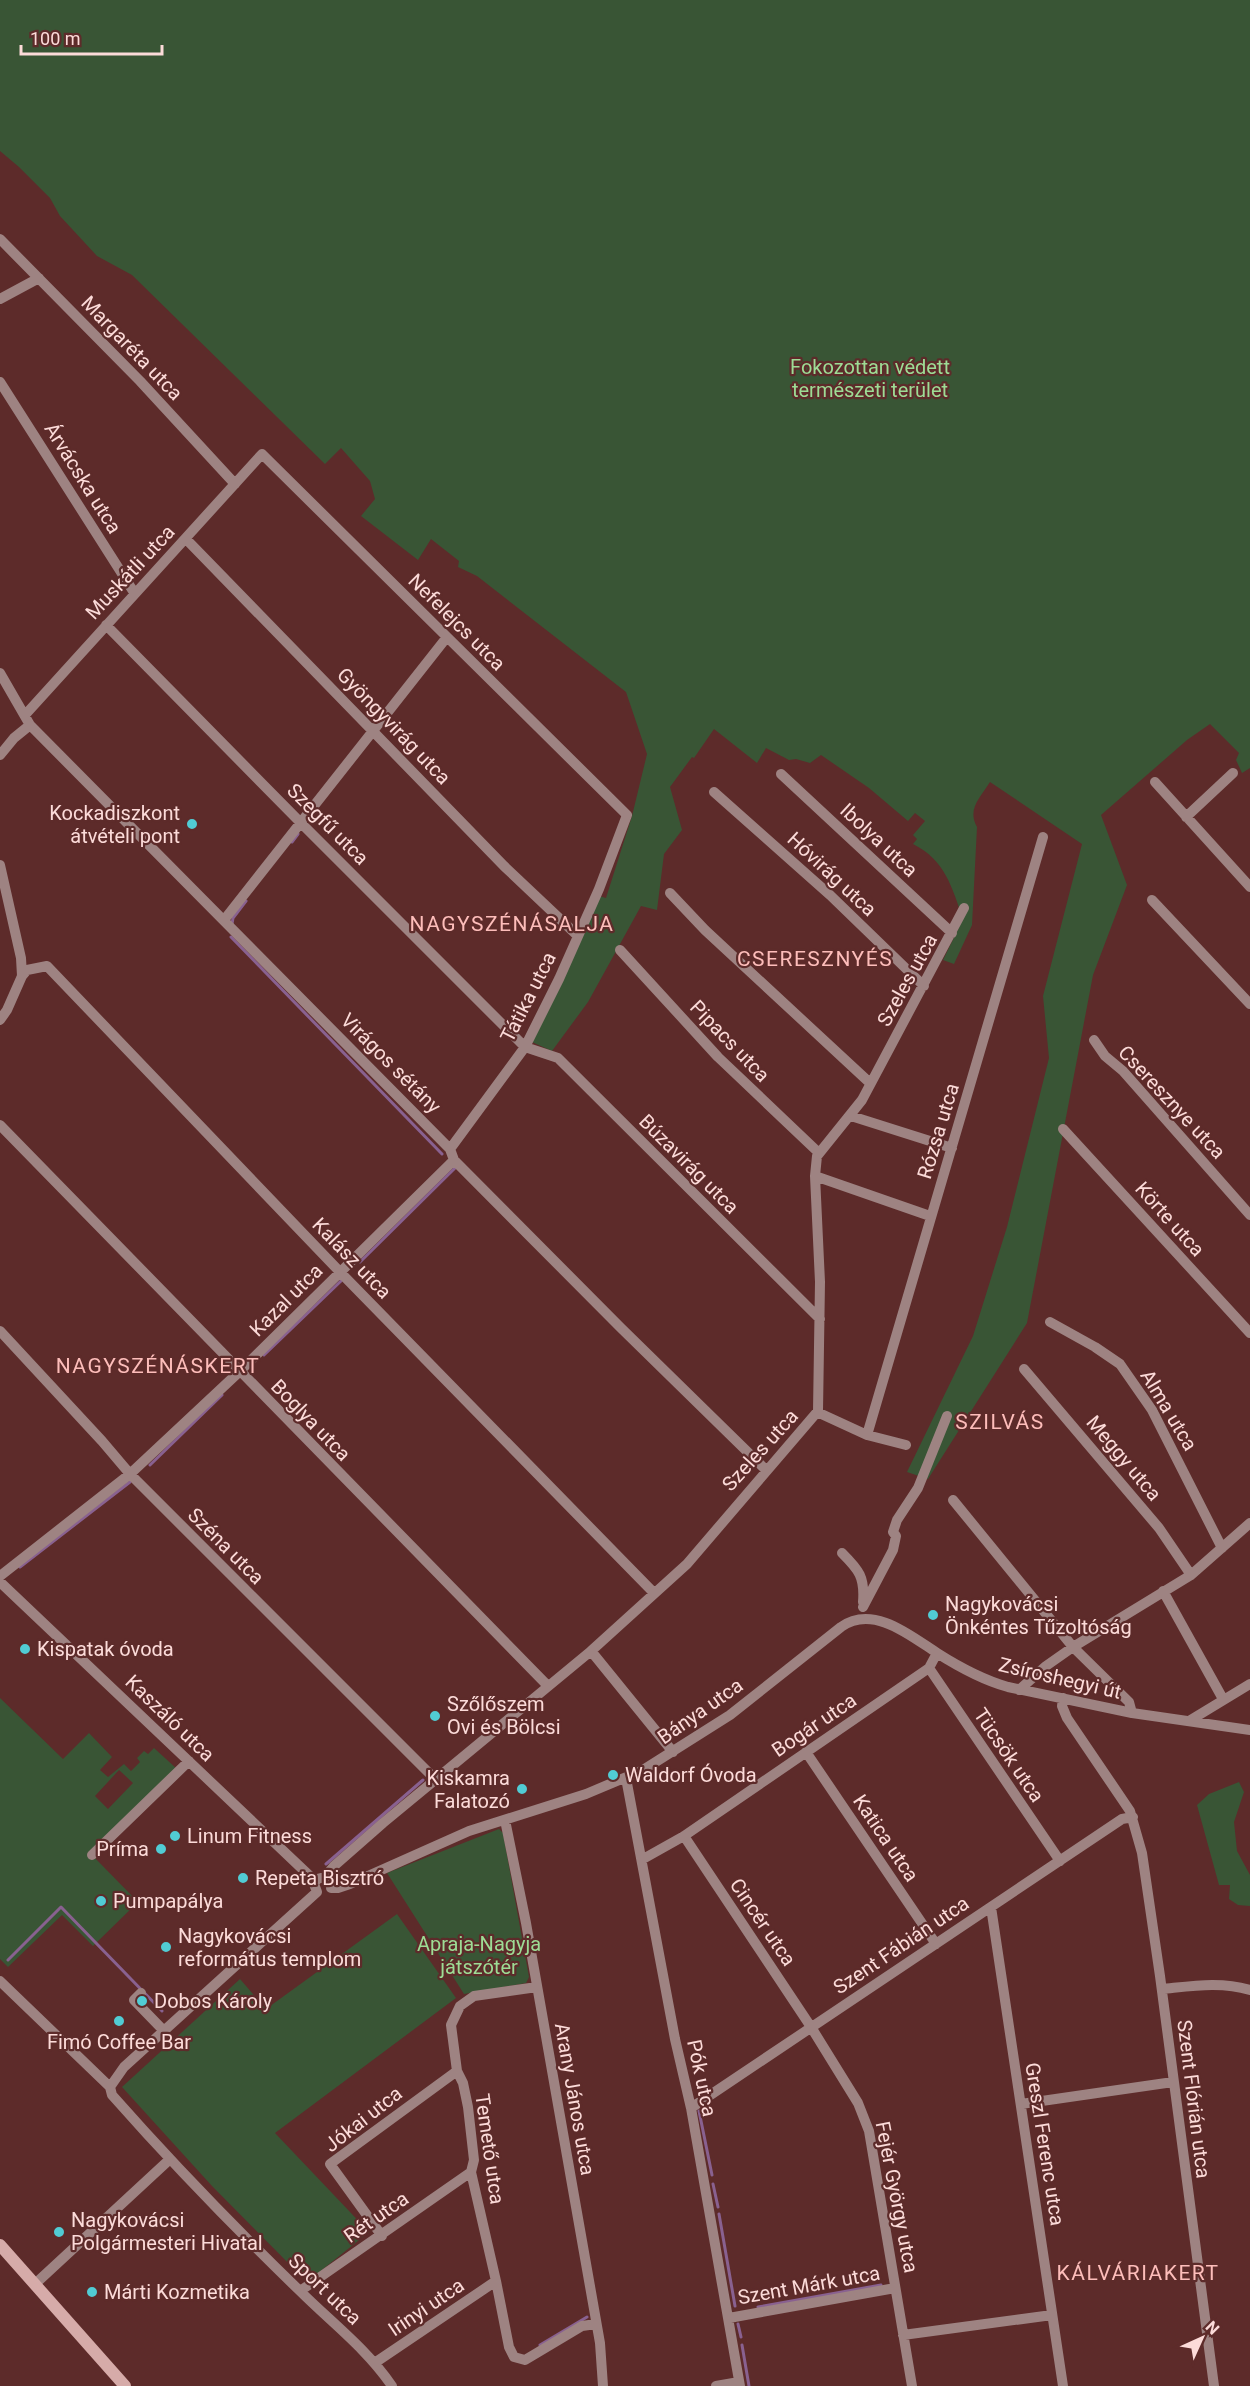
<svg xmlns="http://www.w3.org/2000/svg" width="1250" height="2386" font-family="Roboto,sans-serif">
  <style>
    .green { fill: #395535; fill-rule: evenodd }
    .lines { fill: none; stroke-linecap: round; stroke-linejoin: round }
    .stream { stroke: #896190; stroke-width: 3 }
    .street { stroke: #9e8382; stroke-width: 10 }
    .secondary { stroke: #d6aba9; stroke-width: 12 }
    .poi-dot { fill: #51ccd4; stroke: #5d2b2a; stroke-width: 2 }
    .labels { text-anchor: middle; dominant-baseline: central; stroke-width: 4.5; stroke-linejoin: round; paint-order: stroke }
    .street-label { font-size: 20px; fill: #fcdbd9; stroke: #5d2b2a }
    .park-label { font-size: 20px; fill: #9ddc95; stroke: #5d2b2a }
    .poi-label { font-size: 20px; fill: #fcdbd9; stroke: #5d2b2a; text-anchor: start }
    .neighbourhood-label { font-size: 21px; letter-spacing: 1.5px; fill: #fdbdba; stroke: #5d2b2a }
  </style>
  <rect width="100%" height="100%" fill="#5d2b2a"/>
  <!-- green -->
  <path class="green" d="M0 0H1250V768L1242 773 1236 760 1239 753 1210 724 1187 740 1101 815 1127 885 1093 975 1027 1323 928 1479 907 1472 973 1336 1007 1227 1049 1058 1043 996 1082 844 990 782C980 798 967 809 977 827L972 925 954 964 943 960 963 919C952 887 945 860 913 844L917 839 913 835 925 821 915 813 908 821 869 788 821 755 810 763 796 759 789 760 766 748 757 763 714 729 694 758 692 757 670 787 682 830 664 854 657 910 641 906 588 1002 552 1051 532 1042 599 896 606 898 632 816 647 754 626 692 477 576 458 567 459 561 431 539 418 560 361 516 375 499 370 481 341 448 325 464 132 275 97 256 60 216 50 198 19 167 0 151Z
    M0 1698 63 1759 89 1733 112 1757 100 1770 108 1777 124 1764 131 1771 140 1762 137 1758 144 1751 148 1754 154 1748 177 1769 93 1856 138 1902 93 1946 62 1915 8 1967 0 1959ZM119 1770 133 1783 108 1809 95 1796Z
    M1239 1782 1244 1792 1234 1822 1237 1851 1250 1875V1906L1238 1905 1229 1899 1230 1885H1219L1197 1805 1209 1794Z
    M499 1829 503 1833 529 1977 526 1983 464 1994 387 1873Z
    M397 1914 456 1998 275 2133 369 2232 307 2282 212 2186 122 2087 240 1979 266 2009Z"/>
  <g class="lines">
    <!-- stream -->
    <path class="stream" d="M292 842 298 834
      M232 924 233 918 246 901
      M231 937 442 1154
      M360 1262 455 1168
      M264 1355 341 1281
      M150 1465 222 1395
      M20 1567 130 1482
      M326 1864 423 1780
      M8 1960 61 1907 162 2011
      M699 2111 712 2175
      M713 2184 718 2207
      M719 2214 735 2306
      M758 2307 881 2285
      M738 2324 741 2337
      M540 2345 587 2317
      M742 2345 749 2386"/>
    <!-- street -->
    <path class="street" d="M0 239 140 381 235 484
      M0 299 39 278
      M0 382 135 594
      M186 539 504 866 578 936
      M106 625 300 822 525 1047 558 1058 820 1319
      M0 673 30 725 450 1149 454 1160 621 1328 766 1470
      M25 715 262 454 627 815 599 889 559 979 525 1047 450 1149
      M0 755 14 738 30 725
      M781 774 952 933
      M1155 782 1250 887
      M714 792 830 895 924 986
      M1186 817 1233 773
      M0 865 21 958 22 976 7 1010 0 1020
      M670 893 705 930 870 1083
      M1152 900 1250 1004
      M224 920 447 637
      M620 950 718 1057 819 1153
      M22 976 27 970 47 966 340 1272 654 1593
      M1094 1040 1105 1056 1123 1071 1250 1215
      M851 1116 952 1148
      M0 1125 548 1686
      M1063 1129 1250 1333
      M815 1176 930 1216
      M1050 1322 1095 1347 1120 1364 1152 1410 1222 1548
      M0 1331 102 1441 130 1474 435 1779
      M1024 1369 1159 1528 1191 1575
      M817 1412 867 1435 906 1445
      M867 1435 1043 837
      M953 1500 1073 1647 1129 1702 1132 1713
      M842 1553C859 1570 865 1577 863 1602
      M0 1576 130 1474 239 1372 454 1160
      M0 1582 315 1881
      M1163 1591 1223 1699
      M863 1607 893 1550 896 1536 893 1532 897 1520 918 1488 947 1416
      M591 1651 673 1752
      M929 1668 1060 1861
      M1019 1690 1046 1666 1073 1647 1191 1575 1250 1523
      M1063 1698 1062 1706 1067 1718 1130 1811 1142 1853 1160 1976 1214 2386
      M1189 1721 1250 1684
      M806 1752 936 1944
      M626 1778 675 2039 691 2108 740 2386
      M505 1820 526 1923 600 2343 603 2386
      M684 1836 811 2027 858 2103 869 2131 912 2386
      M92 1855 189 1761
      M643 1859 684 1836 929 1668 937 1653
      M331 1888H338L350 1884 469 1831 586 1794 643 1770 730 1715 841 1627C873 1604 911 1636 937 1653 959 1667 983 1680 1008 1687L1132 1713 1250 1730
      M317 1892 314 1884 317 1879 325 1877 334 1866 383 1823 591 1651 687 1564 818 1411 820 1282 815 1176 817 1156 862 1100 964 908
      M991 1907 1063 2386
      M0 1981 110 2087 112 2095C172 2163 235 2228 300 2291 331 2322 367 2349 392 2386
      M537 1987 474 1996 460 2006 451 2025 457 2071 463 2083 468 2107 474 2160 471 2172 496 2281 509 2347 514 2357 525 2360 582 2326 596 2324
      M1162 1989C1192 1986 1221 1981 1250 1990
      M141 1993 134 2000 164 2031
      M110 2087 124 2067 317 1892
      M1021 2104 1173 2082
      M691 2108 1122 1819 1133 1817
      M382 2236 330 2164 457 2071
      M35 2284 169 2160
      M300 2291 471 2172
      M729 2318 895 2288
      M903 2335 1052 2315
      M376 2362 496 2281
      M716 2386 739 2382"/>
    <!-- secondary -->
    <path class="secondary" d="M0 2245 125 2386"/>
  </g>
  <!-- markers -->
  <g class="poi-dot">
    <circle cx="192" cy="824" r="6"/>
    <circle cx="933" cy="1615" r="6"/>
    <circle cx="25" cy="1649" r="6"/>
    <circle cx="435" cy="1716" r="6"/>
    <circle cx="613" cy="1775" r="6"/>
    <circle cx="522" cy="1789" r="6"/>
    <circle cx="175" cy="1836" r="6"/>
    <circle cx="161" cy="1849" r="6"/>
    <circle cx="243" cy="1878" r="6"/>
    <circle cx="101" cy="1901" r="6"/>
    <circle cx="166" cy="1947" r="6"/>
    <circle cx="142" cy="2001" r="6"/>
    <circle cx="119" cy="2021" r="6"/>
    <circle cx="59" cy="2232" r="6"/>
    <circle cx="92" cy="2292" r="6"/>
  </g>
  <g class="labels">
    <!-- street labels -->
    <g class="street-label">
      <text transform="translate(132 348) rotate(46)">Margaréta utca</text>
      <text transform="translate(83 478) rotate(58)">Árvácska utca</text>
      <text transform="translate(130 572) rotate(-47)">Muskátli utca</text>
      <text transform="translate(457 622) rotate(45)">Nefelejcs utca</text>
      <text transform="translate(394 726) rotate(46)">Gyöngyvirág utca</text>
      <text transform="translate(328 824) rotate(45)">Szegfű utca</text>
      <text transform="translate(879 840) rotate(43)">Ibolya utca</text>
      <text transform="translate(832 874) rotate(43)">Hóvirág utca</text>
      <text transform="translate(907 980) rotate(-61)">Szeles utca</text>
      <text transform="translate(528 997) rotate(-63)">Tátika utca</text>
      <text transform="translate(730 1041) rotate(46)">Pipacs utca</text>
      <text transform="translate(391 1063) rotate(45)">Virágos sétány</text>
      <text transform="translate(1172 1102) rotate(47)">Cseresznye utca</text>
      <text transform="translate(938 1131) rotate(-73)">Rózsa utca</text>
      <text transform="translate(689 1164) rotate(45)">Búzavirág utca</text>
      <text transform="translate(1170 1219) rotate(48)">Körte utca</text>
      <text transform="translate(352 1258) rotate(46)">Kalász utca</text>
      <text transform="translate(286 1300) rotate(-45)">Kazal utca</text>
      <text transform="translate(1169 1410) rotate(59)">Alma utca</text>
      <text transform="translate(311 1420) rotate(46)">Boglya utca</text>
      <text transform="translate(760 1450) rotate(-48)">Szeles utca</text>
      <text transform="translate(1124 1458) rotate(50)">Meggy utca</text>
      <text transform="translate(226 1546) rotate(45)">Széna utca</text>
      <text transform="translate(1060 1678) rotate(13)">Zsíroshegyi út</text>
      <text transform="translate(700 1711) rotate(-35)">Bánya utca</text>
      <text transform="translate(170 1718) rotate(44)">Kaszáló utca</text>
      <text transform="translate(814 1725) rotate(-34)">Bogár utca</text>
      <text transform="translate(1009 1755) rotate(56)">Tücsök utca</text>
      <text transform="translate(886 1838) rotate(56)">Katica utca</text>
      <text transform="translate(763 1922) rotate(56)">Cincér utca</text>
      <text transform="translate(901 1945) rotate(-34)">Szent Fábián utca</text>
      <text transform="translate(702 2078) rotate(78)">Pók utca</text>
      <text transform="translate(575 2099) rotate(80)">Arany János utca</text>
      <text transform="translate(1194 2099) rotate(83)">Szent Flórián utca</text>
      <text transform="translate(363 2119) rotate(-38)">Jókai utca</text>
      <text transform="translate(1045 2144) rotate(81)">Greszl Ferenc utca</text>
      <text transform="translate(490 2149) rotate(82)">Temető utca</text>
      <text transform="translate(897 2197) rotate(79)">Fejér György utca</text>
      <text transform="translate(376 2217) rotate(-35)">Rét utca</text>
      <text transform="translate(809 2285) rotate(-10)">Szent Márk utca</text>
      <text transform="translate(325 2289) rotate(44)">Sport utca</text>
      <text transform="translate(426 2307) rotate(-34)">Irinyi utca</text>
    </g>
    <!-- park labels -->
    <g class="park-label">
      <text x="870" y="367">Fokozottan védett<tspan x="870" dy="23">természeti terület</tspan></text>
      <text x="479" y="1944">Apraja-Nagyja<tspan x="479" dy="23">játszótér</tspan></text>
    </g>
    <!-- poi labels -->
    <g class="poi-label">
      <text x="180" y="813" text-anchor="end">Kockadiszkont<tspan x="180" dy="23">átvételi pont</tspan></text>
      <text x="945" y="1604">Nagykovácsi<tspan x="945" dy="23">Önkéntes Tűzoltóság</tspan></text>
      <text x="37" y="1649">Kispatak óvoda</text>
      <text x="447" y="1704">Szőlőszem<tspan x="447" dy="23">Ovi és Bölcsi</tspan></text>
      <text x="625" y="1775">Waldorf Óvoda</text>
      <text x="510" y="1778" text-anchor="end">Kiskamra<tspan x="510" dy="23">Falatozó</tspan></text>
      <text x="187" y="1836">Linum Fitness</text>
      <text x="149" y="1849" text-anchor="end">Príma</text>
      <text x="255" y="1878">Repeta Bisztró</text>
      <text x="113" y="1901">Pumpapálya</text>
      <text x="178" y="1936">Nagykovácsi<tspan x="178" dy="23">református templom</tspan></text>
      <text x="154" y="2001">Dobos Károly</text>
      <text x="119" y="2042" text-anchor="middle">Fimó Coffee Bar</text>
      <text x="71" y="2220">Nagykovácsi<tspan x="71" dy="23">Polgármesteri Hivatal</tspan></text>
      <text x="104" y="2292">Márti Kozmetika</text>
    </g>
    <!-- neighbourhood labels -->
    <g class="neighbourhood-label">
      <text x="512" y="924">NAGYSZÉNÁSALJA</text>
      <text x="815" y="959">CSERESZNYÉS</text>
      <text x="158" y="1366">NAGYSZÉNÁSKERT</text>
      <text x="1000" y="1422">SZILVÁS</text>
      <text x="1138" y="2273">KÁLVÁRIAKERT</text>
    </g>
  </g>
  <!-- north arrow -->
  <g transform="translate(1202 2338) rotate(45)" stroke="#5d2b2a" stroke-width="4.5" paint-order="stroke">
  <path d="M0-4.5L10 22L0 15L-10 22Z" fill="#fcdbd9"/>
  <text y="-9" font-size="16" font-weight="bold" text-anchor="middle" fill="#fcdbd9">N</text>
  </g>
  <!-- scale -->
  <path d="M21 45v9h141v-9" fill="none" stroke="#fcdbd9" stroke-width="3"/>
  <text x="30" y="45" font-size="18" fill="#fcdbd9" stroke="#5d2b2a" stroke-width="4.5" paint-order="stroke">100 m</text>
</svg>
